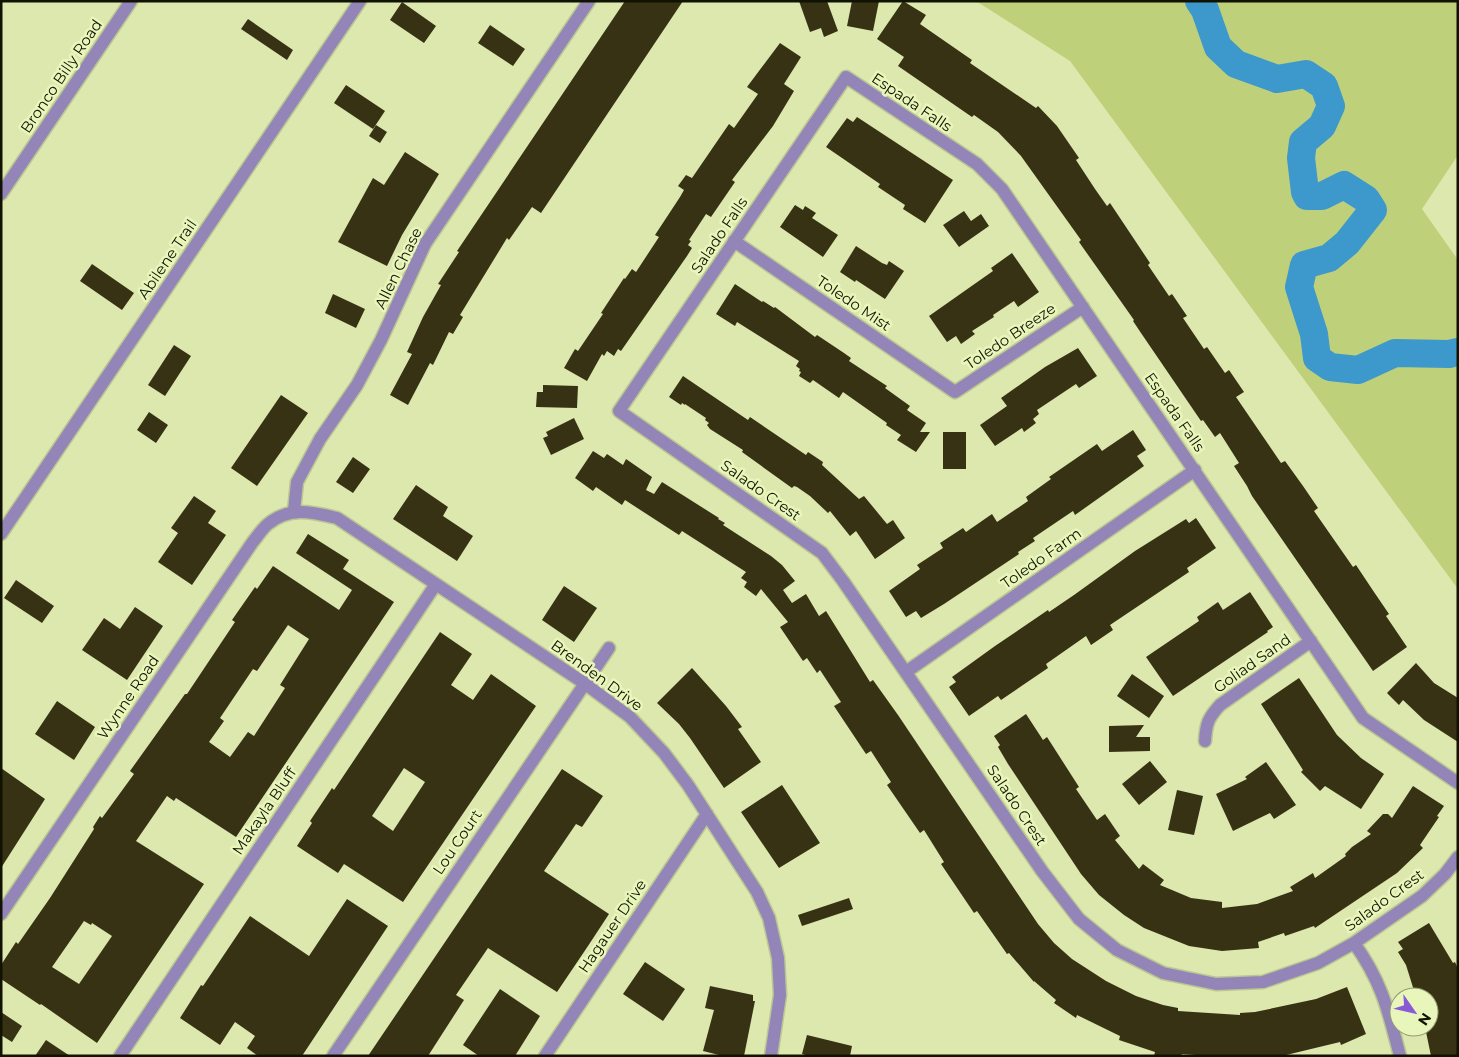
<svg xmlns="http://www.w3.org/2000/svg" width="1459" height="1057" font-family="Montserrat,sans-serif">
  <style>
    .green { fill: #bfd07a }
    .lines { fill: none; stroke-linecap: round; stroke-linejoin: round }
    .river { stroke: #3d98cc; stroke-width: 28 }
    .building { fill: #383215; fill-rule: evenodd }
    .minor-casing { stroke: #bbc692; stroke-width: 15 }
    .minor { stroke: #9485b9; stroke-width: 12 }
    .labels { text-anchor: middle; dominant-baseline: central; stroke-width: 5; stroke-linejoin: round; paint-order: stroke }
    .street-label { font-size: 15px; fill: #101301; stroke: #e9f6bb }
  </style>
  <rect width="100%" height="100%" fill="#dce8ae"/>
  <!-- green -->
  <path class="green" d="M976 1H1458V155L1422 209 1458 260V589L1070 61Z"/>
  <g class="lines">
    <!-- river -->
    <path class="river" d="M1199 1 1205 10 1218 47 1236 64 1277 79 1306 74 1324 86 1331 106 1322 126 1303 142 1301 158 1305 192 1307 196H1322L1344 185 1366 199 1373 210 1347 243 1329 258 1304 265 1299 287 1314 334 1317 358 1330 367 1358 370 1395 353 1449 354 1458 352"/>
  </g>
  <!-- building -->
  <path class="building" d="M625 1H683L541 213 532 207 509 240 507 238 460 315 463 317 453 334 449 332 433 365 430 363 408 405 390 395 412 354 407 352 423 317 441 285 438 284 459 252 457 251Z
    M799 1H827L838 31 824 37 821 28 810 32Z
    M852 1H879L873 31 847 26Z
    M903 1 926 15 920 24 972 60 970 63 1036 108 1038 106 1057 126 1079 158 1076 160 1095 189 1107 206 1110 203 1150 263 1148 265 1169 296 1172 294 1187 316 1183 318 1204 349 1207 347 1225 373 1229 370 1244 392 1236 397 1281 463 1285 461 1303 486 1318 508 1314 511 1353 567 1356 565 1374 592 1389 614 1386 616 1407 647 1373 671 1252 496 1247 486 1234 466 1239 463 1220 433 1215 437 1203 420 1201 421 1141 333 1133 321 1134 320 1079 242 1081 240 1021 156 998 132 974 115 972 117 898 66 904 57 877 39Z
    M402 2 436 26 424 43 390 20Z
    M248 19 293 50 287 60 241 29Z
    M490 25 525 49 513 66 478 43Z
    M780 43 801 57 784 84 794 91 773 126 732 180 735 182 711 217 706 214 689 240 691 241 688 245 692 248 687 256 621 351 618 349 614 356 607 351 604 356 602 354 587 381 564 368 575 349 578 351 603 314 601 313 624 278 625 279 632 269 636 272 659 237 655 235 680 197 684 190 678 186 686 175 692 178 729 124 734 128 758 94 747 87Z
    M346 85 385 111 373 129 334 103Z
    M857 117 953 180 925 223 903 209 905 205 878 187 880 184 826 147 847 118 853 122Z
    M376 125 387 132 380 143 369 136Z
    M405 152 439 174 402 235 387 266 338 242 373 178 384 185Z
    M795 205 803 210 805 206 816 213 812 218 838 235 823 257 780 227Z
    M964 211 971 221 981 214 989 226 959 247 943 225Z
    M856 246 882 263 887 265 889 261 904 271 885 299 856 280 855 282 840 272Z
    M1012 253 1039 292 1018 307 1014 301 993 315 994 317 972 331 975 334 961 344 956 336 947 342 929 316 993 271 991 268Z
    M92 264 134 293 122 310 80 281Z
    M735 284 762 302 763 301 774 308 775 307 815 337 817 335 844 353 851 358 849 361 887 386 885 388 910 406 907 410 926 423 920 432H930L916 452 897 440 901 435 886 425 887 423 843 392 839 398 813 380 810 383 799 376 801 372 799 371 800 369 796 366 799 361 737 322 735 326 716 314Z
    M333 294 365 309 356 328 325 313Z
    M174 345 191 356 165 396 148 385Z
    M1078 348 1097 376 1079 388 1076 384 1037 410 1039 414 1033 419 1036 423 1024 432 1022 428 995 446 980 425 1007 406 1001 398 1045 367Z
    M683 376 748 420 750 417 806 455 808 452 823 462 822 465 859 499 864 496 887 524 893 520 905 538 875 559 856 531 850 536 830 511 828 513 810 496 797 487 794 486 792 488 742 452 743 450 710 429 707 425 709 423 705 420 706 418 685 404V405L682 403 681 405 669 397Z
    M543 385 578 386 577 408 536 407 537 392H543Z
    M281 395 308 413 257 486 231 468Z
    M149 412 168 425 156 443 137 430Z
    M574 418 584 439 551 455 543 438 548 436 546 432Z
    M1133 430 1146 450 1137 456 1144 466 1075 515 1073 511 1033 538 1035 541 1018 552 1019 554 944 604 921 618 916 611 906 617 889 591 920 569 917 565 943 548 940 543 963 528 966 532 992 514 997 522 1028 501 1026 497 1051 479 1049 477 1097 444 1102 451Z
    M943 432H966V469H943Z
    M593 451 604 458 607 454 623 465 626 459 652 477 646 490 654 494 662 482 719 518 718 519 725 523 723 525 771 556 782 565 795 581 783 590 792 603 806 594 819 616 826 611 870 682 873 680 898 715 1038 924 1054 943 1072 959 1106 981 1136 996 1163 1005 1178 1008V1011L1240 1015V1013L1255 1012 1316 999 1347 987 1366 1034 1341 1045 1340 1042 1282 1056H1209L1182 1054 1181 1056H1154L1155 1052 1119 1040 1120 1036 1077 1015 1076 1018 1054 1003 1056 1000 1034 981V982L1009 953 1007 954 977 911 974 913 941 864 944 862 924 830 920 833 887 785 891 782 871 751 866 754 834 706 841 702 820 670 817 673 807 658 803 661 780 627 788 622 761 589 756 596 744 587 747 582 741 578 746 572 682 531 679 535 625 500 622 505 596 487 593 491 575 478Z
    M353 457 370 469 353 493 336 482Z
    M416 485 448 507 443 516 473 536 457 561 393 519Z
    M194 496 216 511 208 523 226 535 192 585 158 562 178 533 171 528Z
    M1196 518 1216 548 1187 568 1189 572 1110 625 1113 630 1091 645 1086 636 1046 664 1048 668 1001 700 998 696 969 716 949 687 956 682 952 677 995 646 1048 610 1049 612 1074 595 1135 551 1186 519 1189 523Z
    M308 534 349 560 343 569 394 602 236 837 176 798 174 801 167 796 136 841 204 884 97 1043 41 1004 40 1005 1 979V965L16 942 18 944 50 898 94 829 93 827 100 816 102 818 134 774 130 771 185 694H187L235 622 232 620 255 587 257 589 273 566 339 610 352 590 296 553ZM288 625 309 639 280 685 285 688 254 736 248 732 230 757 209 742 224 721 220 718 253 669 257 671ZM84 921 91 925 92 923 112 936 79 984 52 967Z
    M16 580 54 606 42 623 4 598Z
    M564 586 597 608 574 642 542 620Z
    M1250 592 1273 627 1267 631 1268 632 1173 696 1146 657 1199 621 1197 617 1218 602 1223 610Z
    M135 607 163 626 127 680 82 650 104 618 120 629Z
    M440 632 472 654 451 685 473 700 491 674 536 706 403 902 344 864 338 873 297 846 312 823 310 821 332 788 334 790ZM404 768 425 782 393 831 372 816Z
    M1416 663 1434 683 1458 698V742L1424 720 1403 700 1399 705 1387 693Z
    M692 668 726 706 742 727 738 729 761 762 724 788 690 738 679 724 657 703Z
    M1132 674 1164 696 1149 718 1117 696Z
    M1299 678 1337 735 1361 758 1384 774 1361 809 1325 786 1320 791 1301 772 1303 770 1261 704Z
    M57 701 95 727 74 760 35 734Z
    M1026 714 1043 740 1047 737 1079 787 1076 789 1097 820 1105 814 1120 836 1115 840 1139 869 1143 864 1164 880 1160 885 1191 898 1222 902V908L1257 904 1293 891 1290 887 1313 873 1315 878 1346 856 1345 854 1352 847 1371 834 1367 831 1383 814H1388L1392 818 1413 786 1444 806 1437 816 1439 817 1420 845 1423 848 1397 873 1315 928 1314 926 1285 936 1284 933 1258 942 1259 948 1222 951 1189 946 1144 928 1124 915 1099 895 1081 874 1008 764 998 747 1000 745 994 736Z
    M1144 725 1136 737H1150V751L1109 752V726Z
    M1150 761 1167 782 1139 805 1122 784Z
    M1266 762 1296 805 1274 819 1270 813 1233 831 1216 794 1247 779 1245 777Z
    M1 768 45 799 1 868Z
    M562 769 603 796 582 827 576 824 544 871 609 914 588 946 557 992 488 948 456 995 464 1000 428 1056H368Z
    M782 785 820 843 779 868 741 812Z
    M1177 790 1203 796 1194 835 1168 830Z
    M849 898 853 909 802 926 798 915Z
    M347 899 388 926 302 1056H258L247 1048 255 1036 235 1022 220 1045 180 1018 201 985 203 986 250 916 309 956Z
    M1429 923 1453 963 1455 962 1458 969V1056H1431L1425 1027H1429V997H1416L1406 965 1398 952 1403 949 1398 942Z
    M645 962 685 989 663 1021 623 994Z
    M710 986 753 995V1001H755L744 1056H723L703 1051 714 1010 705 1008Z
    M500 989 540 1016 515 1056H479L463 1045Z
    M1 1012 22 1026 12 1042 1 1035Z
    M807 1035 852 1046 850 1056H809L802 1054Z
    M46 1040 70 1056H35Z"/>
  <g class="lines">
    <defs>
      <path id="minor" d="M1 194 131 1
        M734 241 955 392 1083 307
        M294 511 297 482 320 439 357 385 381 340 425 244 589 1
        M1 534 360 1
        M906 672 1195 470
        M1205 741C1206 724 1208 718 1220 705L1311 641
        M1458 783 1363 718 1002 189 977 164 846 77 619 411 822 553 843 581 1042 871 1079 919 1117 950 1163 973 1216 984 1263 982 1318 963 1354 943 1422 896 1445 874 1458 857
        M1 914 252 543C257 537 262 529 268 524 290 506 312 512 337 518L584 683 630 717 664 753 688 785 757 892 769 918 778 958 780 995 771 1056
        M1354 943C1382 982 1388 1010 1400 1056
        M120 1056 436 584
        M333 1056 609 648
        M545 1056 707 814"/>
    </defs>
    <!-- minor casing -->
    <use href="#minor" class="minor-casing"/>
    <!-- minor -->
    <use href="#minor" class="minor"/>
  </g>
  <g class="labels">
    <!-- street labels -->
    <g class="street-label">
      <text transform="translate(61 76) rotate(-56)">Bronco Billy Road</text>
      <text transform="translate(912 102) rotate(34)">Espada Falls</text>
      <text transform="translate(719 235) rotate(-56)">Salado Falls</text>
      <text transform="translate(167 259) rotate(-56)">Abilene Trail</text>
      <text transform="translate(398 268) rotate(-64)">Allen Chase</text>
      <text transform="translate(854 303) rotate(34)">Toledo Mist</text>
      <text transform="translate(1010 336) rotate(-34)">Toledo Breeze</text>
      <text transform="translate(1175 412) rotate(55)">Espada Falls</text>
      <text transform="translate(761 490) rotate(35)">Salado Crest</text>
      <text transform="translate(1041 558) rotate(-35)">Toledo Farm</text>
      <text transform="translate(1252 663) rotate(-35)">Goliad Sand</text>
      <text transform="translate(597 675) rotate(36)">Brenden Drive</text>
      <text transform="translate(128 697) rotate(-56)">Wynne Road</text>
      <text transform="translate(1017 805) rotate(56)">Salado Crest</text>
      <text transform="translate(264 811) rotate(-56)">Makayla Bluff</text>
      <text transform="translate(457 842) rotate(-56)">Lou Court</text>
      <text transform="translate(1384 900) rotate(-36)">Salado Crest</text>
      <text transform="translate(612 926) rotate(-56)">Hagauer Drive</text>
    </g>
  </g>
  <!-- border -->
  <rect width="1459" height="1057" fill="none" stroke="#101301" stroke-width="5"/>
  <!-- north arrow -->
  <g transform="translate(1414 1012) rotate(124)"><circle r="24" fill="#e9f6bb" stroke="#929b71"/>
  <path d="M0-4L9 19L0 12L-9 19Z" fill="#885ad4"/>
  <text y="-8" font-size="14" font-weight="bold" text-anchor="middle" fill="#101301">N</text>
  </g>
</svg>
